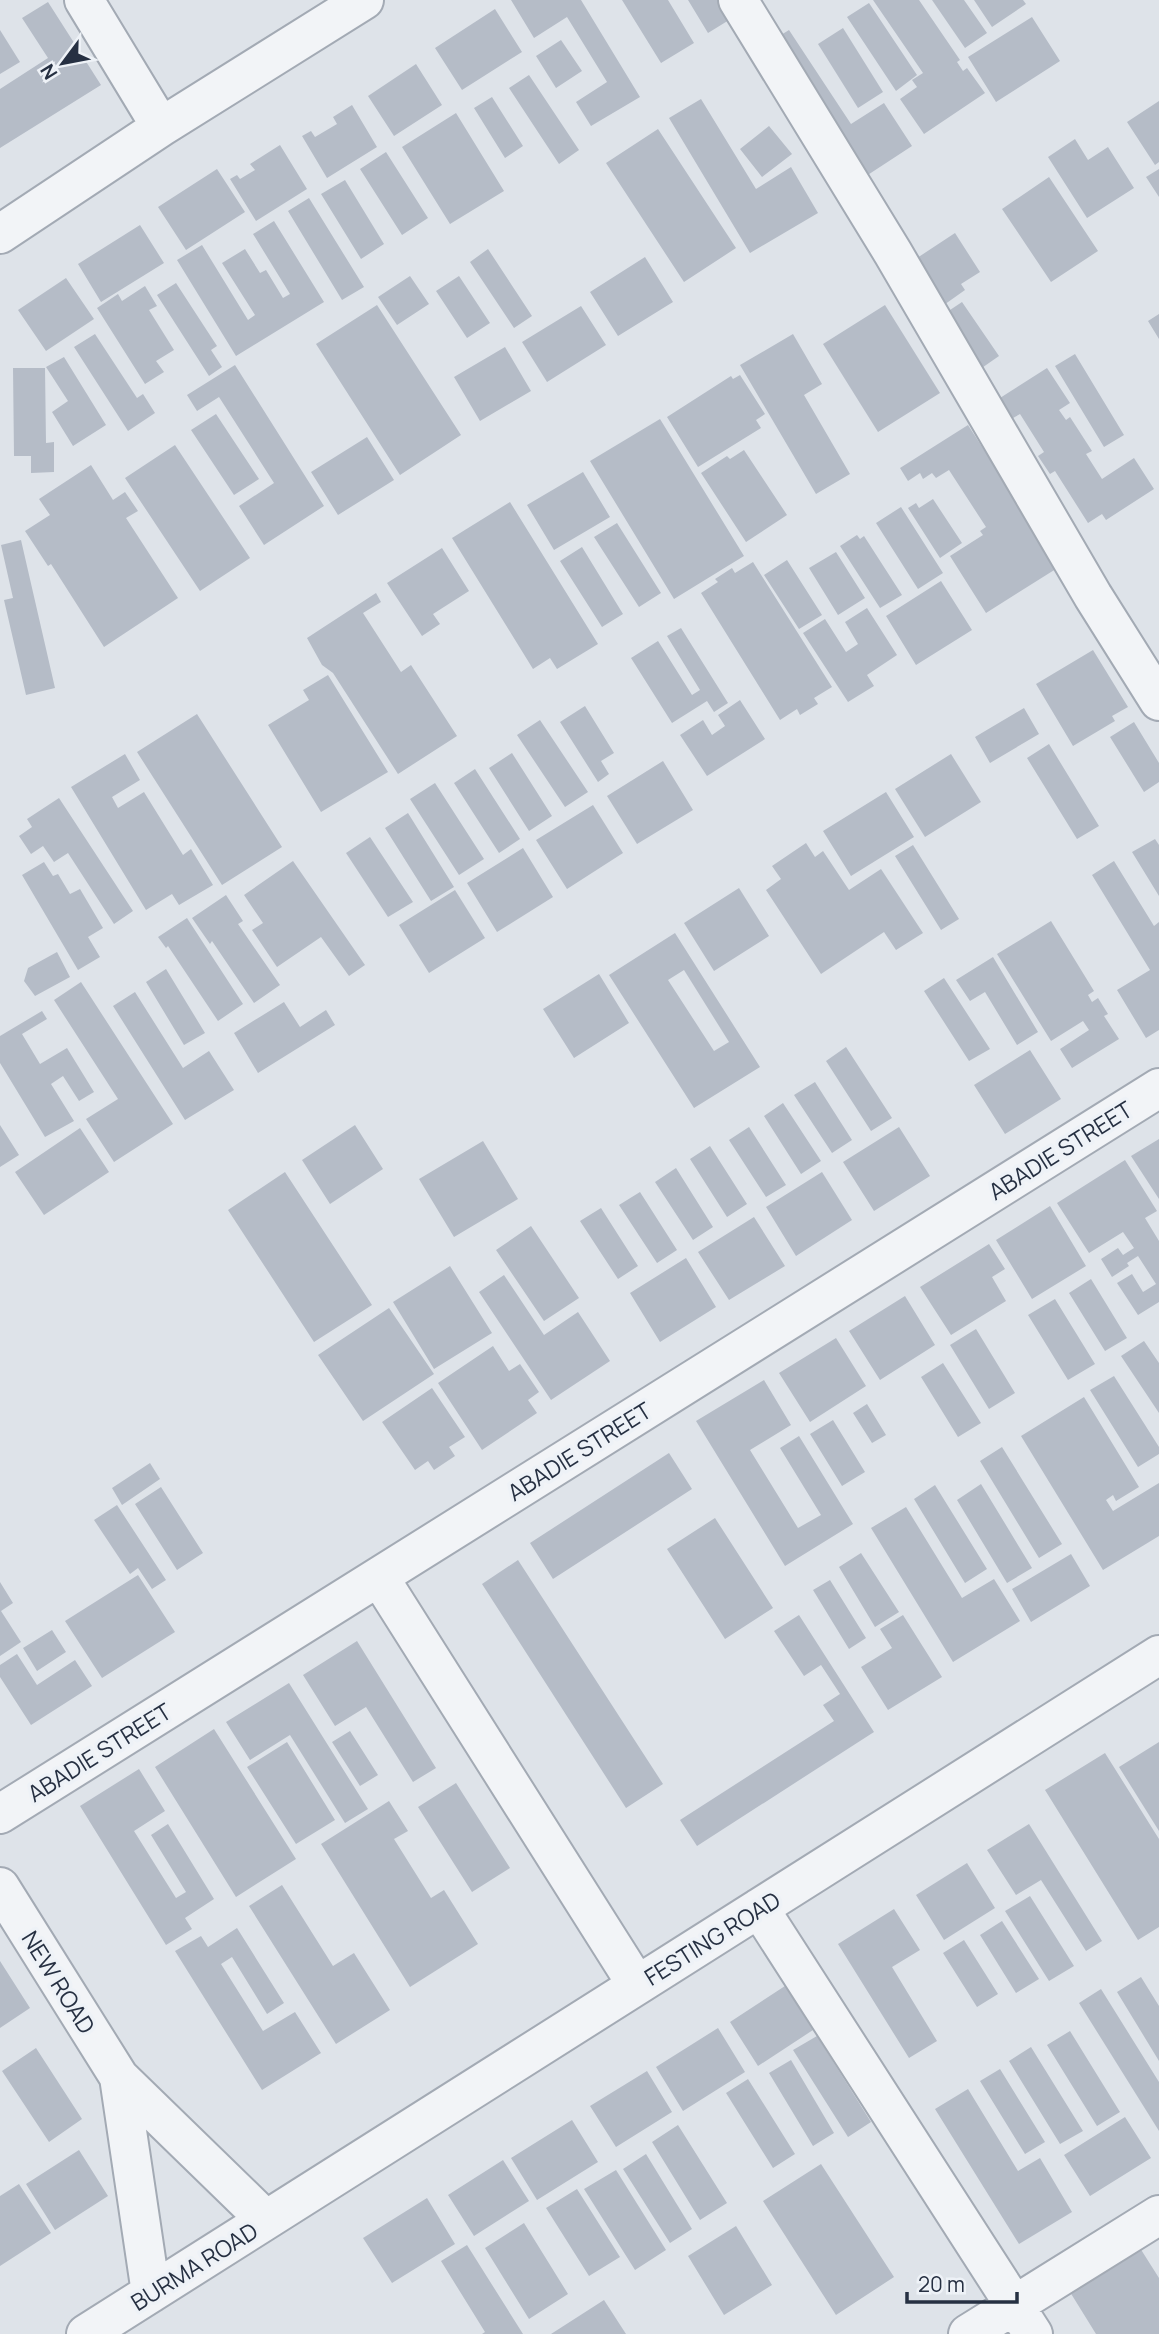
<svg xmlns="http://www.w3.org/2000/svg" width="1159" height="2334" font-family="Manrope,sans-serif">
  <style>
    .building { fill: #b5bcc7; fill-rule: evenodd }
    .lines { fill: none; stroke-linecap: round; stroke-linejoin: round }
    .minor-casing { stroke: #a3aab4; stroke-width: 42 }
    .minor { stroke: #f2f4f7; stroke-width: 38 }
    .labels { text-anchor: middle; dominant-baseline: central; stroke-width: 7; stroke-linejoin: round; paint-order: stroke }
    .street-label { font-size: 23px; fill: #263042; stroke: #eef2f7 }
  </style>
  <rect width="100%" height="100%" fill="#dee3e9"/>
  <!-- building -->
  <path class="building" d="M511 0H581L640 97 591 126 576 102 607 82 567 17 534 38Z
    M622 0H668L694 43 661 63Z
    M688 0H724L734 17 708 33Z
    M873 0H919L960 60 957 62 963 71 967 68 985 93 924 134 900 99 917 87 912 80 923 73Z
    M932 0H964L987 33 965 48Z
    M974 0H1023L1026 4 992 27Z
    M48 2 101 85 0 148V89L48 58 22 18Z
    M869 3 917 75 896 91 847 17Z
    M495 9 522 52 462 90 435 48Z
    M1032 17 1060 61 996 102 968 57Z
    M843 28 883 92 858 108 818 44Z
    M0 30 20 62 0 74Z
    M789 30 851 124 884 103 912 146 857 182 768 43Z
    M561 40 582 71 556 88 536 56Z
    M416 64 442 105 394 136 368 96Z
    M529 75 579 150 559 164 509 88Z
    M492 97 523 146 505 158 474 108Z
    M701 99 756 189 791 167 818 213 750 253 669 118Z
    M1159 101V162L1155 165 1127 122Z
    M352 105 377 147 327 178 302 136 311 131 315 137 337 124 333 117Z
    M456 113 504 191 450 224 402 147Z
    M769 126 792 154 762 177 740 149Z
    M658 129 736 248 684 282 606 163Z
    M1075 139 1088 160 1108 147 1134 188 1087 218 1048 157Z
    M280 145 307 189 256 221 230 179 237 175 240 179 255 170 250 164Z
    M386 152 428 218 402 235 360 169Z
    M217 169 245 212 186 250 158 207Z
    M1159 169V197L1146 177Z
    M1049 177 1098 251 1051 282 1002 209Z
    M345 180 384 244 361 259 321 194Z
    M309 198 364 287 342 300 288 211Z
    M274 221 324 302 236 356 177 260 202 245 248 320 255 315 222 263 245 249 260 273 266 270 283 298 290 294 253 234Z
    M140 225 164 263 101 302 78 264Z
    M955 233 980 272 961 284 965 290 941 307 911 262Z
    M488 249 532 316 514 328 470 262Z
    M645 257 673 302 618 336 590 292Z
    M410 276 429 304 397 325 378 297Z
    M459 276 490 323 467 338 436 291Z
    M66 278 94 319 46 351 18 310Z
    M176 283 217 346 211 350 222 367 209 376 157 295Z
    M145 286 157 306 149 310 174 350 156 361 164 372 145 384 97 308 118 294 122 301Z
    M962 302 999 356 976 372 938 318Z
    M377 305 461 435 400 475 316 344Z
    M885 305 940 393 878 432 823 344Z
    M581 306 606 345 547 382 522 342Z
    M1159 314V339L1148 321Z
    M95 334 137 398 143 394 155 413 128 431 74 347Z
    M793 334 822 384 804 395 850 474 816 494 740 365Z
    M505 347 531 391 480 421 454 377Z
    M1075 354 1124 435 1104 447 1055 366Z
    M64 357 106 425 73 446 52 412 68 401 46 367Z
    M235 365 324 506 264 545 239 506 274 483 219 397 197 411 187 395Z
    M13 368H45L46 443 54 442V472L31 473V456H14Z
    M1047 368 1070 403 1059 410 1066 420 1070 417 1092 451 1086 454 1102 479 1134 458 1154 489 1106 520 1102 514 1088 523 1055 471 1050 474 1038 456 1044 452 1020 414 1013 418 1000 398Z
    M740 375 765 414 756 420 761 428 698 467 667 417 731 376 733 379Z
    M216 414 259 479 234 495 191 430Z
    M660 419 744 556 674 599 590 461Z
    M968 425 1059 567 986 613 950 556 983 535 980 531 986 527 949 470 936 478 932 473 923 479 920 473 908 481 900 468Z
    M367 437 394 480 338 515 311 472Z
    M175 445 250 558 200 591 125 478Z
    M744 450 787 515 746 542 701 473 727 456 730 459Z
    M91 465 113 500 125 492 138 511 126 518 178 598 104 647 51 564 48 566 25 531 50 515 39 499Z
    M583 472 610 517 554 550 527 505Z
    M933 499 962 543 940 558 908 508 916 503 919 508Z
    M510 502 598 644 557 669 550 658 533 669 452 538Z
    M901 507 943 573 918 589 876 523Z
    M617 523 661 593 639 607 594 537Z
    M857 535 860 539 864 536 902 595 880 608 840 546Z
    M21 540 55 688 26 695 4 600 13 598 1 545Z
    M582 547 623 614 602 627 560 561Z
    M442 548 469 591 433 614 440 624 422 636 387 583Z
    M836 552 865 598 838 615 809 568Z
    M787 560 822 615 799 629 764 575Z
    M753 562 832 687 814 698 818 704 800 715 797 709 780 720 701 593 718 582 715 579 732 568 735 573Z
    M941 581 972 630 916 665 886 616Z
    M376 593 381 602 363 613 401 672 411 665 457 736 398 774 333 673 322 665 307 638Z
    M867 608 897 655 867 675 874 686 848 702 803 633 825 619 846 652 858 644 845 622Z
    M681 628 728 703 714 712 707 701 672 723 631 658 658 641 692 695 700 690 667 636Z
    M1093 650 1128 707 1112 716 1115 721 1073 746 1036 684Z
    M328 675 388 772 321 812 268 725 309 700 303 690Z
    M740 700 765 739 707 776 680 735 703 720 712 735 725 726 718 715Z
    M585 706 614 753 601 761 609 774 598 782 560 722Z
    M1024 708 1039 734 990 763 975 737Z
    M197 714 282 847 222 885 137 752Z
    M540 720 588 792 565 807 517 735Z
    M1134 722 1159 763V782L1144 792 1110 737Z
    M1049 744 1099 826 1077 839 1027 758Z
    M512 753 552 816 529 831 489 768Z
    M125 754 140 780 112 797 118 808 144 792 183 855 191 849 213 885 179 905 172 894 146 910 71 787Z
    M951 754 981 802 925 837 895 789Z
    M663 761 693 810 637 844 607 796Z
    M475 769 520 839 499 853 454 783Z
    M435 783 484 859 459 875 410 799Z
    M886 792 914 837 851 876 823 831Z
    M59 798 133 911 114 924 68 853 54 862 43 846 31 854 19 836 32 827 27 819Z
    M593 805 623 853 567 889 536 840Z
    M408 813 454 887 431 901 385 828Z
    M370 837 413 902 388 917 346 853Z
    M1155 839 1159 845V896L1132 852Z
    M806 843 815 857 823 851 849 890 881 869 923 933 896 950 884 932 821 974 766 890 781 879 772 866Z
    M913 845 959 919 941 930 895 856Z
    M523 848 553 897 497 932 467 883Z
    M293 861 365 965 349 976 321 937 277 967 252 930 263 923 244 895Z
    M1114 861 1154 926 1159 922V1030L1146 1038 1117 990 1150 970 1092 875Z
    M44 862 53 876 58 874 70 894 80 889 103 928 88 937 100 957 78 970 22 875Z
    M739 888 769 936 714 971 684 923Z
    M455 890 485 938 429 973 399 925Z
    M226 895 243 921 238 924 280 985 254 1003 212 941 210 944 192 918Z
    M187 918 243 1004 218 1021 168 946 166 948 158 937Z
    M1051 921 1094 991 1088 995 1092 1002 1098 998 1108 1014 1104 1016 1119 1039 1072 1068 1060 1049 1089 1030 1083 1021 1051 1041 997 954Z
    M675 933 760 1067 694 1108 609 975ZM684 970 729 1042 714 1051 668 980Z
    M57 952 70 977 35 996 24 981 28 968Z
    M993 957 1038 1032 1017 1045 985 992 970 1001 956 980Z
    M166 969 205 1033 184 1045 146 982Z
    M599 974 629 1023 574 1058 543 1009Z
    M944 978 990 1049 969 1061 924 991Z
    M81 982 173 1124 114 1162 86 1119 118 1099 54 1000Z
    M135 992 183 1068 209 1051 234 1090 185 1120 113 1006Z
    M284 1002 300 1027 326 1010 335 1025 258 1073 234 1033Z
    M42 1011 47 1019 22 1034 40 1064 67 1048 94 1092 79 1101 63 1076 51 1084 74 1121 45 1137 0 1063V1036Z
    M846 1047 892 1118 871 1131 826 1061Z
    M1030 1050 1061 1099 1005 1134 974 1085Z
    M815 1082 852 1140 832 1153 794 1095Z
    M783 1103 821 1161 801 1174 764 1116Z
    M0 1125 19 1155 0 1167Z
    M355 1125 383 1169 330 1204 302 1160Z
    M749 1127 786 1185 766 1197 729 1140Z
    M899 1127 930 1176 874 1211 843 1162Z
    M80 1128 109 1172 44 1215 15 1172Z
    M1159 1139V1199L1131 1156Z
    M483 1141 518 1199 454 1237 419 1179Z
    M710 1146 747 1204 727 1217 690 1159Z
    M1125 1160 1157 1211 1145 1218 1159 1241V1302L1138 1315 1117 1283 1132 1274 1143 1292 1156 1284 1138 1256 1127 1263 1129 1266 1112 1277 1101 1259 1118 1248 1123 1255 1134 1248 1123 1232 1089 1253 1057 1203Z
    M676 1168 713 1227 693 1240 655 1182Z
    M285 1172 372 1305 314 1342 228 1210Z
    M822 1172 852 1220 796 1256 766 1207Z
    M640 1192 677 1250 657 1263 619 1205Z
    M1050 1206 1086 1266 1032 1299 996 1240Z
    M601 1208 638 1266 618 1279 580 1221Z
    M754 1217 785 1266 729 1300 698 1252Z
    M531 1226 579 1298 544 1321 496 1250Z
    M989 1244 1005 1269 992 1277 1006 1301 951 1335 920 1287Z
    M686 1258 716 1307 660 1342 630 1293Z
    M450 1266 492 1333 434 1369 393 1302Z
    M504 1275 544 1335 578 1312 610 1361 551 1400 479 1292Z
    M1091 1279 1127 1338 1105 1351 1069 1293Z
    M905 1296 935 1345 880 1380 849 1331Z
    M1055 1299 1095 1364 1068 1380 1028 1315Z
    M389 1308 434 1374 363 1421 318 1355Z
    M976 1329 1015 1393 989 1409 950 1345Z
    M836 1338 866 1386 810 1422 779 1373Z
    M1144 1341 1159 1363V1413L1121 1356Z
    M493 1346 509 1371 520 1364 539 1392 528 1400 537 1413 482 1450 438 1383Z
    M943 1363 981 1423 958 1437 921 1377Z
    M1114 1376 1159 1447V1454L1138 1467 1090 1390Z
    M764 1380 791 1425 750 1450 798 1528 821 1515 780 1448 799 1436 853 1524 785 1566 696 1421Z
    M432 1388 465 1437 449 1447 455 1456 434 1470 428 1461 415 1470 382 1422Z
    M1084 1397 1139 1487 1116 1501 1113 1495 1106 1500 1113 1511 1159 1483V1536L1103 1570 1021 1436Z
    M867 1404 886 1435 872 1443 853 1413Z
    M833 1420 865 1472 842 1486 810 1434Z
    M1002 1447 1062 1544 1039 1558 980 1461Z
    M669 1453 692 1489 553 1579 530 1543Z
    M150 1463 160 1479 122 1505 112 1488Z
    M981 1484 1032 1568 1007 1583 957 1500Z
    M935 1485 987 1569 965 1583 914 1499Z
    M161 1487 203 1553 177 1570 135 1504Z
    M117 1505 166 1580 152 1589 138 1568 130 1574 94 1520Z
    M906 1507 962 1598 994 1579 1020 1621 953 1662 871 1528Z
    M715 1518 773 1608 725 1639 667 1549Z
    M861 1553 899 1612 875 1627 839 1567Z
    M1071 1554 1090 1586 1031 1622 1012 1589Z
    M518 1560 663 1784 626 1808 482 1584Z
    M138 1575 175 1632 102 1678 65 1621Z
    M830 1580 866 1638 849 1649 813 1590Z
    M0 1582 13 1603 1 1611 21 1642 0 1656Z
    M799 1615 874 1732 697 1846 680 1820 834 1721 823 1705 840 1694 821 1665 804 1676 774 1631Z
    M903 1615 942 1677 888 1710 861 1667 892 1648 880 1629Z
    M52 1630 66 1652 37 1671 23 1648Z
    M357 1641 436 1768 413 1782 366 1707 335 1726 303 1675Z
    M17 1654 37 1685 75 1660 92 1686 31 1725 0 1677V1665Z
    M289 1683 368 1809 345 1823 290 1735 250 1760 226 1722Z
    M214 1729 296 1859 236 1897 155 1767Z
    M350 1731 378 1775 360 1786 332 1742Z
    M287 1742 335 1820 296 1844 247 1767Z
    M1159 1742V1831L1119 1767Z
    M1105 1753 1159 1839V1927L1138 1940 1045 1790Z
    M139 1769 165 1811 134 1831 176 1898 186 1892 151 1835 168 1824 214 1899 185 1918 192 1929 166 1945 80 1806Z
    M456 1783 510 1868 472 1892 418 1807Z
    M389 1801 408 1831 394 1839 431 1898 444 1890 478 1944 410 1987 321 1844Z
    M1029 1824 1102 1941 1086 1951 1041 1880 1016 1895 987 1850Z
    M967 1863 995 1908 944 1940 916 1895Z
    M282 1885 333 1966 354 1953 390 2010 336 2044 249 1906Z
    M1030 1896 1074 1966 1049 1981 1005 1911Z
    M894 1909 920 1950 892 1967 937 2041 909 2058 838 1944Z
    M1002 1921 1039 1979 1016 1993 980 1935Z
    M237 1928 284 2003 267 2014 232 1957 221 1964 263 2031 295 2012 321 2053 262 2090 175 1951 201 1936 208 1947Z
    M964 1940 998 1994 977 2007 943 1953Z
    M0 1961 30 2008 0 2028Z
    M1141 1977 1159 2006V2061L1117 1992Z
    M785 1986 813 2030 758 2066 730 2022Z
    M1101 1989 1159 2082V2131L1079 2003Z
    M718 2028 745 2072 683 2111 656 2067Z
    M1070 2031 1120 2112 1097 2126 1047 2045Z
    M817 2036 871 2122 848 2137 793 2050Z
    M1031 2047 1083 2131 1060 2144 1009 2061Z
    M36 2048 82 2119 49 2142 2 2071Z
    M791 2060 834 2133 813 2146 769 2073Z
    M1000 2069 1045 2142 1025 2154 980 2081Z
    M647 2071 672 2112 616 2147 590 2106Z
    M748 2079 795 2154 773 2168 726 2093Z
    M968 2089 1018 2171 1040 2158 1072 2212 1019 2244 935 2109Z
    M1125 2117 1151 2158 1090 2196 1064 2155Z
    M572 2120 598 2162 537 2200 511 2158Z
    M678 2125 727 2203 700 2220 652 2142Z
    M79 2150 108 2196 55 2230 26 2184Z
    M646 2154 692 2229 670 2243 623 2169Z
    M503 2160 529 2201 474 2236 448 2195Z
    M821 2164 894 2277 836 2315 763 2201Z
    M616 2170 666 2250 635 2270 584 2189Z
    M19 2184 51 2233 0 2266V2196Z
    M577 2189 620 2257 589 2276 546 2208Z
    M427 2198 455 2244 392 2283 363 2238Z
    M524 2223 568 2294 529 2319 485 2248Z
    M736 2226 772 2285 724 2315 688 2256Z
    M467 2245 523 2334H482L485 2332 441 2261Z
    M1140 2248 1159 2278V2334H1096L1070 2292Z
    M604 2300 626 2334H551Z"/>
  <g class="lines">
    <defs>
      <path id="minor" d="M84 0 161 127
        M738 0 893 253 1093 596 1159 701
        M0 234 161 127 364 0
        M379 1577 637 1985
        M0 1814 1159 1088
        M0 1887 119 2077 266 2220
        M759 1908 1033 2334
        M119 2077 151 2293
        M86 2334 1159 1655
        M968 2334 1159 2215"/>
    </defs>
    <!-- minor casing -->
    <use href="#minor" class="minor-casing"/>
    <!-- minor -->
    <use href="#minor" class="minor"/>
  </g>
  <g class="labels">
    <!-- street labels -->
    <g class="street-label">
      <text transform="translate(1060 1150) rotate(-32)">ABADIE STREET</text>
      <text transform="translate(579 1451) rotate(-32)">ABADIE STREET</text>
      <text transform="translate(99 1752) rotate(-32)">ABADIE STREET</text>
      <text transform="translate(712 1938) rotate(-32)">FESTING ROAD</text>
      <text transform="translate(59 1982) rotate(58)">NEW ROAD</text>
      <text transform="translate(194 2266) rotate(-32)">BURMA ROAD</text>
    </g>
  </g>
  <!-- north arrow -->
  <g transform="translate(63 63) rotate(238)" stroke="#eef2f7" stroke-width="5" paint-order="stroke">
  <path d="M0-5L12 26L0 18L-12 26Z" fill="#263042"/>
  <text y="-10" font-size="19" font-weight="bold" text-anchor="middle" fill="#263042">N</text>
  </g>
  <!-- scale -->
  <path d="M907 2292v10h110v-10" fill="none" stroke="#263042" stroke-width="3.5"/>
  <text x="918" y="2292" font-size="21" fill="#263042" stroke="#eef2f7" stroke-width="5" paint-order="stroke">20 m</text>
</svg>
